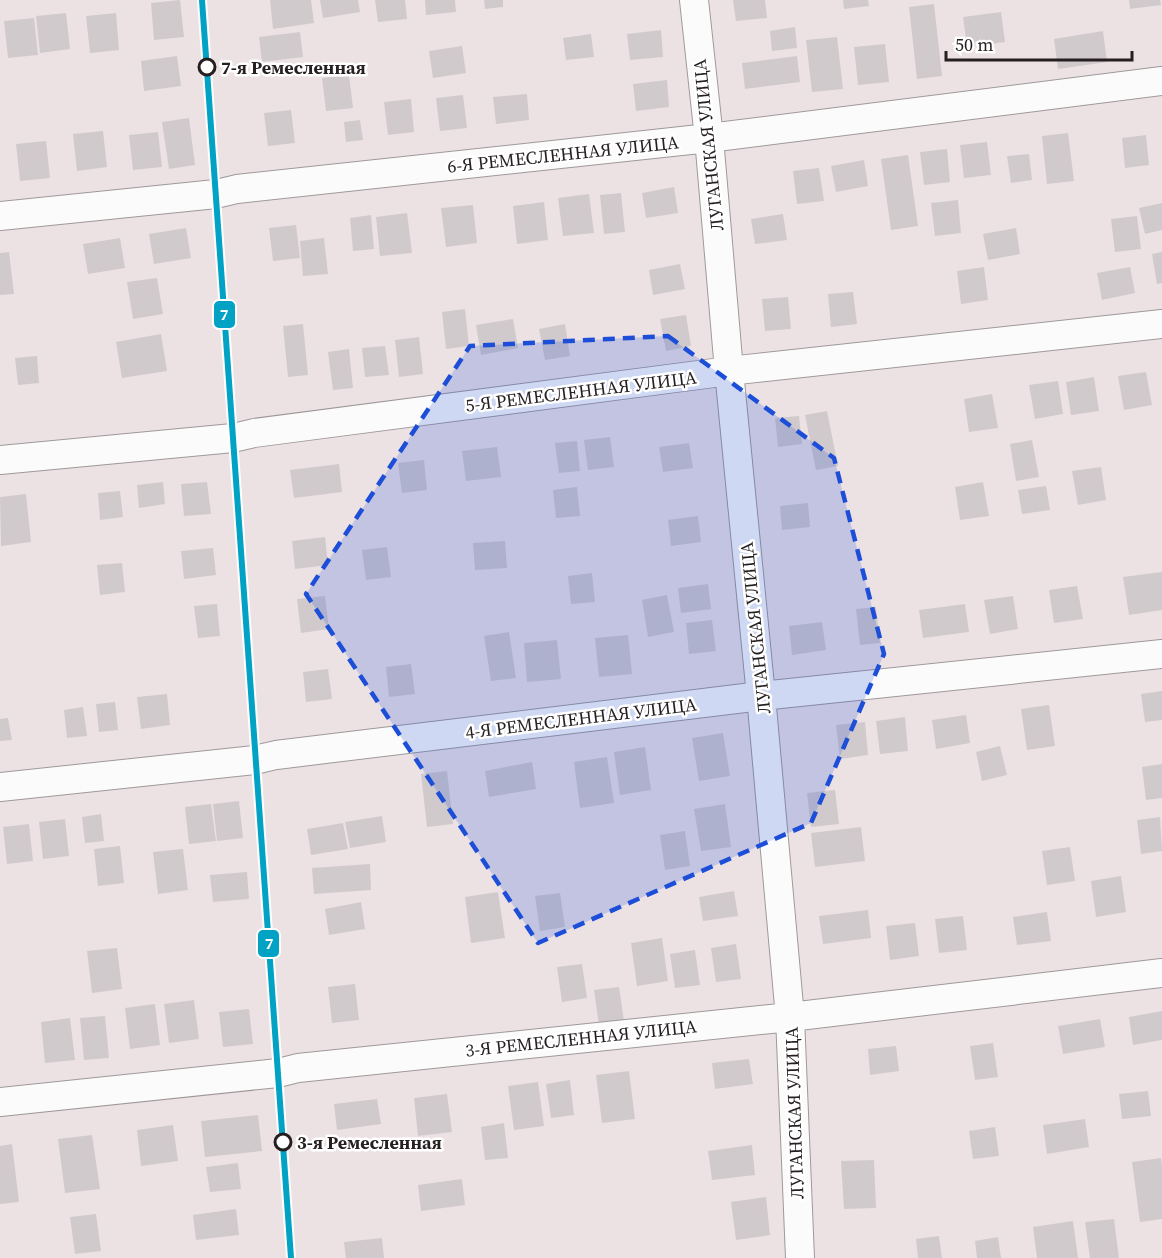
<svg xmlns="http://www.w3.org/2000/svg" width="1162" height="1258" font-family="'Source Serif 4',serif">
  <style>
    .building { fill: #d1cacc }
    .lines { fill: none; stroke-linecap: round; stroke-linejoin: round }
    .street-casing { stroke: #9f989a; stroke-width: 30 }
    .street { stroke: #fcfbfb; stroke-width: 28 }
    .tram-1-casing { stroke: #fff; stroke-width: 10 }
    .tram-1 { stroke: #02a2c5; stroke-width: 6 }
    .marked { fill: #1d4ed8; fill-opacity: 0.2; stroke: #1d4ed8; stroke-width: 4.5; stroke-dasharray: 12 8; stroke-linejoin: round }
    .stop-dot { fill: #fff; stroke: #251f20; stroke-width: 3 }
    .labels { text-anchor: middle; dominant-baseline: central; stroke-width: 5; stroke-linejoin: round; paint-order: stroke }
    .stop-label { font-size: 18px; font-weight: bold; fill: #251f20; stroke: #fff; text-anchor: start }
    .street-label { font-size: 18px; fill: #251f20; stroke: #fff }
    .line-badge { stroke: #fff; stroke-width: 2 }
    .badge-label { font-size: 16px; text-anchor: middle; font-weight: bold; fill: #fff }
  </style>
  <rect width="100%" height="100%" fill="#ece2e4"/>
  <!-- building -->
  <path class="building" d="M180 0 184 37 154 40 151 3Z
    M270 0H311L314 23 273 29Z
    M320 0H358L360 12 323 18Z
    M375 0H405L407 19 378 22Z
    M425 0H455L456 12 426 15Z
    M484 0H503V7L485 9Z
    M733 0H765L767 18 736 21Z
    M843 0H868L869 6 844 9Z
    M1129 0H1160L1161 5 1130 9Z
    M934 4 942 76 917 79 909 7Z
    M1001 12 1005 42 967 47 963 17Z
    M66 13 70 49 40 53 36 16Z
    M116 13 119 50 90 53 86 16Z
    M34 18 38 55 8 58 4 21Z
    M795 27 797 48 772 51 770 31Z
    M661 30 663 57 630 60 627 34Z
    M1103 31 1107 62 1058 69 1054 39Z
    M300 32 303 57 262 62 259 37Z
    M591 34 594 57 566 60 563 38Z
    M837 37 843 89 812 92 806 40Z
    M885 44 889 82 858 85 854 47Z
    M462 46 466 73 433 78 429 51Z
    M177 56 181 86 144 91 141 61Z
    M797 56 800 82 745 89 742 63Z
    M349 75 353 108 326 111 322 78Z
    M667 80 669 107 636 111 633 84Z
    M527 94 529 120 496 124 493 97Z
    M463 95 467 128 440 131 436 98Z
    M411 99 414 132 388 135 384 102Z
    M291 110 295 143 268 146 264 113Z
    M189 118 195 165 169 169 162 122Z
    M360 120 363 140 346 142 344 122Z
    M103 131 107 167 77 171 73 134Z
    M158 132 162 167 133 170 129 135Z
    M1068 133 1074 181 1047 184 1042 136Z
    M1146 135 1149 165 1125 168 1122 138Z
    M46 141 50 178 20 181 16 144Z
    M987 142 991 175 964 178 960 145Z
    M947 149 950 182 924 185 920 152Z
    M1029 154 1032 180 1011 183 1007 156Z
    M908 155 918 226 891 230 881 159Z
    M864 160 868 186 836 192 831 166Z
    M819 168 824 201 797 204 793 171Z
    M674 187 678 213 646 218 642 193Z
    M621 193 625 232 604 234 600 195Z
    M589 194 594 233 563 236 558 198Z
    M958 200 961 233 935 236 931 203Z
    M544 202 548 240 517 244 513 206Z
    M1162 203V230L1145 234 1139 208Z
    M473 205 477 243 446 247 441 208Z
    M407 213 412 253 380 256 376 217Z
    M783 214 787 240 755 244 751 219Z
    M371 215 374 249 353 251 350 218Z
    M1137 216 1141 249 1115 252 1111 219Z
    M296 225 300 258 273 261 269 228Z
    M186 228 191 258 154 264 149 234Z
    M1016 228 1020 254 988 260 983 234Z
    M120 238 125 268 88 274 83 244Z
    M324 238 328 274 303 276 300 241Z
    M9 252 14 294 0 295V253Z
    M1162 252V283L1157 284 1152 254Z
    M680 264 685 289 653 295 649 270Z
    M984 267 988 300 961 304 957 271Z
    M1130 267 1135 293 1102 300 1097 273Z
    M157 278 163 314 133 319 127 282Z
    M853 292 857 324 831 327 828 294Z
    M788 297 791 329 765 331 762 299Z
    M465 309 469 346 446 349 442 312Z
    M686 315 691 346 666 351 660 319Z
    M513 319 518 348 481 355 476 325Z
    M303 324 308 375 288 377 283 326Z
    M565 324 570 356 545 360 539 329Z
    M161 334 167 371 122 378 116 342Z
    M419 337 423 374 399 377 395 340Z
    M385 346 389 375 365 377 362 348Z
    M349 349 353 388 333 390 328 352Z
    M37 356 39 383 18 385 15 358Z
    M1146 372 1152 405 1124 410 1118 376Z
    M1094 377 1099 411 1071 415 1066 382Z
    M1058 381 1063 414 1035 419 1029 385Z
    M992 394 998 428 969 432 964 399Z
    M827 411 838 466 816 470 805 415Z
    M799 416 802 444 778 447 775 418Z
    M610 437 614 467 588 470 584 440Z
    M1032 440 1039 477 1016 481 1010 444Z
    M577 441 580 471 559 473 555 443Z
    M689 443 693 468 663 472 659 447Z
    M497 447 501 477 466 481 462 451Z
    M424 460 427 490 402 493 398 463Z
    M339 464 342 492 294 498 290 470Z
    M1101 467 1106 500 1078 505 1072 471Z
    M163 482 165 504 139 508 137 485Z
    M207 482 211 514 184 516 181 484Z
    M983 482 989 516 960 520 955 487Z
    M1046 486 1050 510 1022 514 1018 490Z
    M577 487 580 516 556 518 553 490Z
    M120 491 123 517 100 520 98 493Z
    M26 494 31 542 1 546 0 497Z
    M808 503 810 527 782 530 780 506Z
    M698 516 701 542 671 546 668 520Z
    M325 537 328 565 295 569 292 541Z
    M505 541 507 568 475 570 473 543Z
    M387 547 391 577 366 580 362 550Z
    M213 548 216 575 184 579 181 551Z
    M122 563 125 592 100 595 97 565Z
    M1162 572V610L1129 615 1123 577Z
    M592 573 595 602 571 604 568 576Z
    M708 584 711 609 681 613 678 588Z
    M1077 586 1083 619 1054 623 1049 590Z
    M667 595 674 632 648 637 642 600Z
    M325 596 329 629 301 633 297 599Z
    M1013 596 1018 629 990 634 984 600Z
    M217 604 220 636 198 638 194 606Z
    M965 604 969 632 923 638 919 610Z
    M876 607 880 643 860 645 856 609Z
    M712 620 716 651 689 654 686 623Z
    M822 622 826 650 792 655 789 626Z
    M509 632 516 678 491 681 484 636Z
    M628 635 632 674 599 677 595 638Z
    M557 640 561 679 527 682 524 643Z
    M411 664 415 694 389 697 386 667Z
    M328 669 332 699 306 702 303 672Z
    M1162 691V720L1145 722 1141 694Z
    M167 694 170 725 141 729 137 697Z
    M115 702 118 730 99 732 96 704Z
    M1049 705 1055 746 1027 750 1021 709Z
    M83 707 87 736 67 738 64 710Z
    M966 715 970 743 936 749 932 720Z
    M905 717 908 751 880 754 876 721Z
    M8 718 12 740 0 741V719Z
    M865 722 868 755 840 759 836 725Z
    M723 733 730 776 699 781 692 738Z
    M1000 746 1007 775 982 781 976 752Z
    M645 747 651 790 620 795 614 752Z
    M607 757 614 803 580 808 574 762Z
    M532 762 536 789 489 797 485 771Z
    M1162 764V798L1146 800 1142 767Z
    M447 771 453 824 427 827 421 774Z
    M835 790 839 824 811 827 807 793Z
    M239 801 243 838 217 841 213 804Z
    M211 804 216 841 189 844 185 807Z
    M725 804 731 847 701 851 694 809Z
    M101 814 104 841 85 843 82 817Z
    M382 816 386 842 350 848 345 822Z
    M1160 817 1162 851 1141 854 1137 820Z
    M65 819 69 856 43 859 39 822Z
    M343 823 348 849 311 855 307 829Z
    M29 824 33 861 7 864 3 827Z
    M861 827 865 861 815 867 811 833Z
    M685 831 690 866 665 870 660 835Z
    M120 846 124 883 98 886 94 849Z
    M1070 847 1075 881 1047 885 1042 851Z
    M183 849 188 890 158 894 153 852Z
    M370 864 371 890 314 894 312 868Z
    M247 872 249 899 213 902 210 875Z
    M1121 876 1126 912 1096 917 1091 881Z
    M734 891 738 916 703 921 699 897Z
    M498 892 505 938 471 943 465 897Z
    M560 893 565 927 540 931 535 896Z
    M361 902 365 929 329 935 325 909Z
    M868 910 871 938 823 944 819 916Z
    M1047 912 1051 941 1017 945 1013 917Z
    M963 916 967 950 939 953 935 919Z
    M915 923 919 956 890 960 886 926Z
    M662 938 668 981 637 986 631 943Z
    M736 944 741 979 716 982 711 948Z
    M117 948 122 989 92 993 87 951Z
    M695 950 700 985 675 988 670 954Z
    M582 964 587 998 562 1002 557 967Z
    M355 984 359 1020 332 1023 328 987Z
    M619 987 624 1021 599 1025 594 990Z
    M194 1000 199 1039 169 1043 164 1004Z
    M155 1004 160 1045 130 1049 125 1008Z
    M249 1009 253 1044 223 1047 219 1012Z
    M1162 1011V1040L1133 1045 1129 1017Z
    M105 1016 109 1058 84 1060 80 1018Z
    M70 1018 75 1060 45 1063 41 1022Z
    M1100 1019 1105 1047 1063 1054 1058 1026Z
    M993 1043 998 1077 975 1080 970 1046Z
    M896 1046 899 1071 870 1075 868 1049Z
    M749 1059 753 1084 715 1089 712 1063Z
    M629 1071 635 1119 602 1123 596 1075Z
    M570 1080 574 1115 551 1118 546 1084Z
    M538 1082 544 1126 514 1130 508 1086Z
    M1148 1091 1151 1116 1122 1119 1119 1094Z
    M447 1094 452 1132 418 1136 414 1098Z
    M377 1099 381 1124 337 1130 334 1104Z
    M258 1115 262 1151 205 1157 201 1121Z
    M1085 1119 1089 1147 1047 1154 1043 1125Z
    M504 1123 508 1158 485 1160 481 1127Z
    M173 1125 178 1161 141 1166 137 1130Z
    M995 1127 999 1156 973 1159 969 1131Z
    M92 1135 100 1189 65 1193 58 1139Z
    M12 1144 19 1202 0 1204V1146Z
    M752 1145 755 1175 712 1180 708 1151Z
    M1161 1158 1162 1167V1219L1140 1222 1132 1162Z
    M874 1160 876 1208 844 1209 841 1161Z
    M238 1163 241 1189 210 1192 206 1167Z
    M462 1179 465 1205 421 1211 418 1185Z
    M766 1197 770 1235 736 1240 731 1202Z
    M236 1209 239 1235 196 1240 193 1215Z
    M96 1214 101 1251 75 1254 70 1217Z
    M1114 1219 1119 1258H1090L1085 1222Z
    M1073 1221 1078 1258H1037L1033 1227Z
    M939 1236 942 1258H918L916 1239Z
    M998 1237 1001 1258H977L975 1241Z
    M382 1238 384 1258H346L344 1242Z"/>
  <g class="lines">
    <defs>
      <path id="street" d="M694 0 709 138 729 371 761 696 790 1017 800 1258
        M0 216 216 194 237 189 709 138 1162 81
        M0 460 233 438 254 433 729 371 1162 324
        M0 787 255 760 276 755 761 696 1162 654
        M0 1102 278 1073 298 1068 790 1017 1162 973"/>
    </defs>
    <!-- street casing -->
    <use href="#street" class="street-casing"/>
    <!-- street -->
    <use href="#street" class="street"/>
    <defs>
      <path id="tram-1" d="M202 0 291 1258"/>
    </defs>
    <!-- tram-1 casing -->
    <use href="#tram-1" class="tram-1-casing"/>
    <!-- tram-1 -->
    <use href="#tram-1" class="tram-1"/>
  </g>
  <!-- marked area -->
  <path class="marked" d="M668 336 834 458 884 654 811 823 538 943 306 594 470 346Z"/>
  <!-- markers -->
  <g class="stop-dot">
    <circle cx="207" cy="67" r="8"/>
    <circle cx="283" cy="1142" r="8"/>
  </g>
  <g class="labels">
    <!-- stop labels -->
    <g class="stop-label">
      <text x="221" y="67">7-я Ремесленная</text>
      <text x="297" y="1142">3-я Ремесленная</text>
    </g>
    <!-- street labels -->
    <g class="street-label">
      <text transform="translate(708 145) rotate(-96)">ЛУГАНСКАЯ УЛИЦА</text>
      <text transform="translate(563 154) rotate(-6)">6-Я РЕМЕСЛЕННАЯ УЛИЦА</text>
      <text transform="translate(581 391) rotate(-7)">5-Я РЕМЕСЛЕННАЯ УЛИЦА</text>
      <text transform="translate(755 628) rotate(-96)">ЛУГАНСКАЯ УЛИЦА</text>
      <text transform="translate(581 718) rotate(-7)">4-Я РЕМЕСЛЕННАЯ УЛИЦА</text>
      <text transform="translate(581 1038) rotate(-6)">3-Я РЕМЕСЛЕННАЯ УЛИЦА</text>
      <text transform="translate(794 1113) rotate(-92)">ЛУГАНСКАЯ УЛИЦА</text>
    </g>
  </g>
  <g class="line-badge">
    <rect x="213" y="300" width="23" height="29" rx="6" fill="#02a2c5"/>
    <rect x="257" y="929" width="23" height="29" rx="6" fill="#02a2c5"/>
  </g>
  <g class="badge-label">
    <text x="224" y="320">7</text>
    <text x="269" y="949">7</text>
  </g>
  <!-- scale -->
  <path d="M946 51v9h186v-9" fill="none" stroke="#251f20" stroke-width="3"/>
  <text x="955" y="51" font-size="18" fill="#251f20" stroke="#ffffff" stroke-width="4.5" paint-order="stroke">50 m</text>
</svg>
